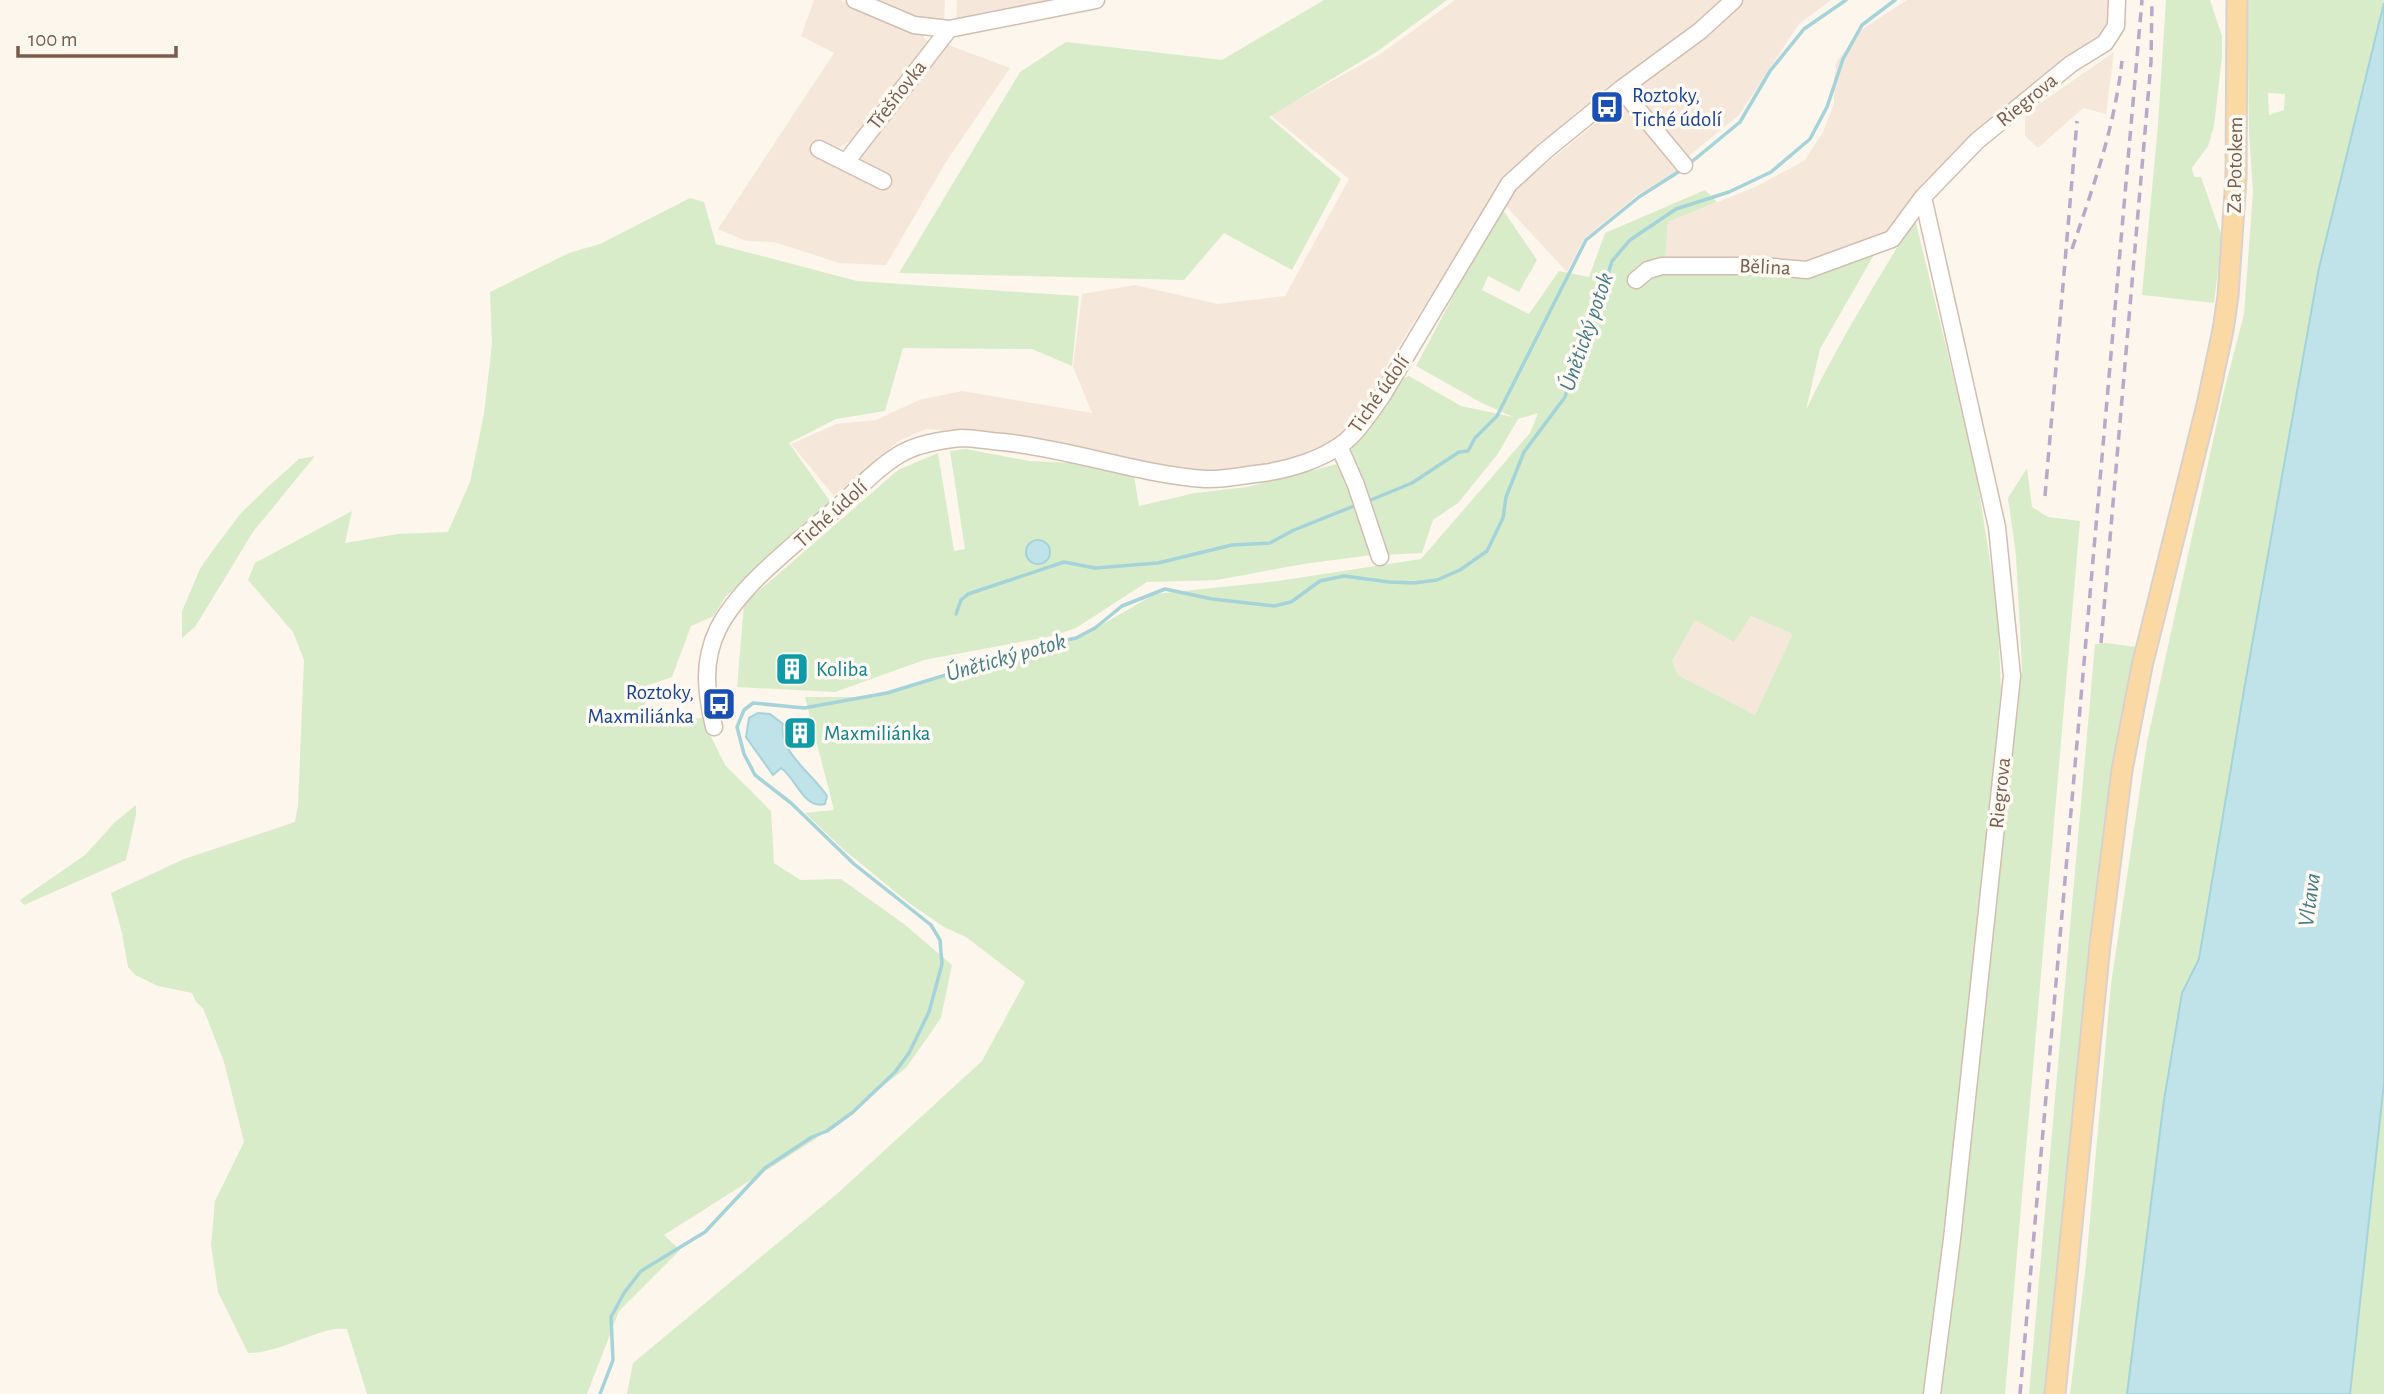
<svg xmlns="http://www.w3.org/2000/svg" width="2384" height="1394" font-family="'Alegreya Sans',sans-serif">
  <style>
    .residential { fill: #f5e8da }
    .green { fill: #d8ecc9; fill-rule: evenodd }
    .water { fill: #bfe3e8; stroke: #a5d3da; stroke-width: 2 }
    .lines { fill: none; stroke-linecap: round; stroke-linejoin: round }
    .stream { stroke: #a5d3da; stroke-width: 3.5 }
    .minor-casing { stroke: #d1beb0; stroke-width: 19 }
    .major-casing { stroke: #dad1cd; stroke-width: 23 }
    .minor { stroke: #fff; stroke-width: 16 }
    .major { stroke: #fbd9a5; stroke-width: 19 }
    .rail { stroke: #b9a8c9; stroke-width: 3.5; stroke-dasharray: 10 7; stroke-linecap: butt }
    .labels { text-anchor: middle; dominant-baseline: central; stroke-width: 7; stroke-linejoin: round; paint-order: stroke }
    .street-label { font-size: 21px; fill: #7a5c4d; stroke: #fffaf3 }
    .transit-label { font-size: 21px; fill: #164399; stroke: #fffaf3; text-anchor: start }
    .culture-label { font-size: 21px; fill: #0d838f; stroke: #fffaf3; text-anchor: start }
    .water-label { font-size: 23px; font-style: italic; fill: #437c86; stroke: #fffaf3 }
  </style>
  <rect width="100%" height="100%" fill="#fdf6ec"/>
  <!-- residential -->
  <path class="residential" d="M814 0H840L923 35 927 42 926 49 855 139 838 148 819 141 859 162 860 154 946 44 1010 68 946 162 886 265 839 263 774 242 746 241 718 229 834 53 801 36Z
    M872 0H945L944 21 919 19Z
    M957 0H1071L956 19Z
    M1455 0H1723L1680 39 1634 69 1577 112 1500 181 1491 200 1387 365 1381 387 1355 422 1336 441 1293 462 1203 477 966 432 926 429 899 441 834 496 791 444 836 424 876 420 919 400 962 391 1092 413 1073 367 1082 294 1135 285 1218 304 1285 296 1349 179 1270 115 1379 55Z
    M1744 0H1831L1799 24 1739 115 1685 159 1631 93 1702 38Z
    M1907 0H2112L2111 23 2101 39 2061 64 2005 107 1923 183 1882 240 1809 267 1665 261 1668 222 1755 187 1804 161 1823 132 1834 103V79L1837 61 1861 30Z
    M2114 52 2106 114 2083 108 2038 148 2025 136V114Z
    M1625 99 1679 170 1636 196 1584 239 1567 272 1505 205 1512 192Z
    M1751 616 1794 634 1755 715 1678 675 1672 661 1695 619 1734 641Z"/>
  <!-- green -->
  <path class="green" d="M1324 0H1447L1378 51 1269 117 1341 179 1292 270 1224 233 1184 280 899 273 1020 72 1066 42 1222 60Z
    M2166 0H2210L2222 36V56L2214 126 2208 146 2192 168 2194 177H2201L2222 237 2214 303 2142 295 2158 125Z
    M2247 0H2384V3L2319 268 2244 690 2199 959 2182 993 2164 1100 2127 1394H2070L2086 1264 2111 984 2147 742 2223 395 2244 314 2253 192 2249 133ZM2268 93 2285 94 2284 110 2269 115Z
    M1705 190 1717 202 1668 222 1665 261 1677 273 1847 258 1879 246 1820 349 1806 410C1837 345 1875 284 1912 223H1916L1975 466 1997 605 2001 688 1960 1112 1925 1394H627L633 1363 838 1193 982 1061 1025 982 966 937 944 927 909 903 843 849 805 813 834 810 805 697H874L1077 639 1155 594 1278 581 1421 559 1530 433 1538 413 1518 419 1497 455 1458 503 1433 520 1422 553 1381 555 1350 452 1404 378 1409 376 1461 406 1513 417 1482 403 1416 366 1501 207 1537 260 1519 292 1488 276 1482 290 1529 314 1559 271 1589 277 1605 233ZM1751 616 1793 634 1755 715 1678 675 1672 661 1695 620 1734 642Z
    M690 198 704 202 716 244 857 281 1079 296 1072 366 1032 349 903 348 885 411 836 419 789 443 834 507 725 597 714 616 691 626 672 677 640 688 652 722 702 718 725 765 771 811 774 863 800 880 841 879 904 924 952 965 941 1018 906 1068 814 1140 664 1235 680 1250 619 1311 587 1394H367L347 1329C325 1324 279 1354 248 1353L218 1292 211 1245 215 1201 244 1142 224 1062 203 1008 196 1002 192 993 158 986 135 975 128 967 122 933 111 893 184 859 295 822 298 805 304 660 293 632 248 580 255 563 352 511 345 543 398 534 448 532 470 482 484 414 492 344 490 292 569 253 600 244Z
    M966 449 1029 461 1092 464 1134 476 1139 506 1195 493 1247 487 1341 463 1372 555 1303 564 1217 580 1147 582 1076 628 1052 636 924 660 835 692 737 687 744 604 898 470 938 453 954 551 965 549 950 451Z
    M315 456 253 532 195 627 182 638V611L200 569 213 550 241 513 270 485 299 459Z
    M2027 468 2032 507 2048 517 2080 521 2005 1394H1936L1977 1047 1992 942 2022 667 2016 555 2008 498Z
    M2106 643 2136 647 2114 762 2091 930 2047 1394H2029L2095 644Z
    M136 805V815L126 860 24 905 20 900 85 855 115 822Z
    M2384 1083V1394H2350Z"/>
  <!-- water -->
  <path class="water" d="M2384 3V1083L2350 1394H2127L2164 1100 2182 993 2199 959 2244 690 2319 268Z
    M1026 552a12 12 0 1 1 24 0a12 12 0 1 1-24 0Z
    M758 713 770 714 783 724C778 752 813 774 827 796L825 804C804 810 796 778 781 768L773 775 746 737 749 718Z"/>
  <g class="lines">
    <!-- stream -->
    <path class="stream" d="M1689 164 1740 122 1770 71 1804 29 1846 0
      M1366 502 1412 483 1459 452 1468 451 1475 438 1497 416 1586 240 1639 197 1683 169
      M956 614 961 600 968 594 1064 562 1095 568 1158 563 1232 545 1270 543 1294 530 1359 504
      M600 1394 613 1360 611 1317 624 1293 641 1271 705 1232 765 1168 812 1137 827 1131 853 1112 895 1072 909 1053 929 1012 942 964 940 940 931 925 854 864 791 803 755 775 744 754 737 727 744 710 753 703 804 708 887 693 1040 646 1076 638 1095 628 1122 606 1165 589 1212 599 1274 606 1291 602 1320 581 1344 576 1389 582 1414 583 1437 580 1460 570 1487 551 1503 518 1506 497 1524 452 1565 397 1576 363 1589 336 1612 261 1630 240 1676 209 1729 192 1771 172 1810 139 1827 107 1843 59 1862 25 1895 0"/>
    <defs>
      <path id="minor" d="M855 0 914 25 949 29 1096 0
        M1621 89 1684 165
        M819 149 883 181
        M846 162 949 29
        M1923 197 1997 527 2012 676 1952 1239 1932 1394
        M1636 280 1648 270 1662 266H1762L1807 270 1892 239 1923 197 1977 141 2071 64 2105 43 2116 26 2117 0
        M1339 446 1356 485 1380 557
        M714 727C706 693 702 662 718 629 740 584 801 540 839 506 858 489 882 463 904 452 921 443 942 440 961 438 974 438 989 441 1003 442 1071 449 1137 474 1205 479 1224 480 1244 475 1263 473 1291 469 1324 459 1346 441 1361 428 1371 411 1382 396L1509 184 1545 151 1621 89 1700 31 1734 0"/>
      <path id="major" d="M2055 1394 2100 945 2122 770 2142 666 2207 405 2223 330 2228 296 2236 178 2237 0"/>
    </defs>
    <!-- minor casing -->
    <use href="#minor" class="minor-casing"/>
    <!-- major casing -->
    <use href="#major" class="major-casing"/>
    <!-- minor -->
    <use href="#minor" class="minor"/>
    <!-- major -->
    <use href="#major" class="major"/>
    <!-- rail -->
    <path class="rail" d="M2072 249C2094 184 2114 130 2122 61
      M2045 496 2077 121
      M2101 643 2151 62 2152 0
      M2020 1394 2142 0"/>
  </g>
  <!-- icons -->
  <defs>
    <symbol id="bus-square" viewBox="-11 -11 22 22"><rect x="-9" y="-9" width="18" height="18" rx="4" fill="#1a4fb4" stroke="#fffaf3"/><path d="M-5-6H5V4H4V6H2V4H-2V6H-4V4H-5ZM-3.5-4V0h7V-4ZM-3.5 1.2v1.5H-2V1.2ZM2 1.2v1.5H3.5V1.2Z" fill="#fff"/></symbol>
    <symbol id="building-square" viewBox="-11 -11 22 22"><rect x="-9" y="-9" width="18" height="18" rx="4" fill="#0f9aa8" stroke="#fffaf3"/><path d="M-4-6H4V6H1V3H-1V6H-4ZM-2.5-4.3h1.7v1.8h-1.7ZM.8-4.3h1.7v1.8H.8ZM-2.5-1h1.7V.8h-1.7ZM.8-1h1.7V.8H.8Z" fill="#fff"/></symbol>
  </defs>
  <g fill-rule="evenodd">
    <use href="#bus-square" x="1588" y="88" width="38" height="38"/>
    <use href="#building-square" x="773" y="650" width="38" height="38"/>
    <use href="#bus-square" x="700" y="685" width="38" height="38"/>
    <use href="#building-square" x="781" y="714" width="38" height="38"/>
  </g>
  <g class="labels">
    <!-- street labels -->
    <g class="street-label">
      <text transform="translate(897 95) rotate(-52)">Třešňovka</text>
      <text transform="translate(2027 100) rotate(-39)">Riegrova</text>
      <text transform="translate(2235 165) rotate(-89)">Za Potokem</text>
      <text transform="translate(1765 267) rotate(3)">Bělina</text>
      <text transform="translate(1379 394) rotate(-55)">Tiché údolí</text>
      <text transform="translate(831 514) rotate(-42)">Tiché údolí</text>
      <text transform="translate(2000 793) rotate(-84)">Riegrova</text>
    </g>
    <!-- transit labels -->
    <g class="transit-label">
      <text x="1632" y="95">Roztoky,<tspan x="1632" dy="24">Tiché údolí</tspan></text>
      <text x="694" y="692" text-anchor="end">Roztoky,<tspan x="694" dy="24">Maxmiliánka</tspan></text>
    </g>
    <!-- culture labels -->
    <g class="culture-label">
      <text x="816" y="669">Koliba</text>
      <text x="824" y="733">Maxmiliánka</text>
    </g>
    <!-- water labels -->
    <g class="water-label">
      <text transform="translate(1587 332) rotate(-71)">Únětický potok</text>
      <text transform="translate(1006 658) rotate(-16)">Únětický potok</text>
      <text transform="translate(2310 900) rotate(-82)">Vltava</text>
    </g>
  </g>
  <!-- scale -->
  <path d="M18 46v10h158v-10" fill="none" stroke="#7a5c4d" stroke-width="3.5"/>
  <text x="28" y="46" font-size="21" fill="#7a5c4d" stroke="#fffaf3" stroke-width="5" paint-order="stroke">100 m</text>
</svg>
